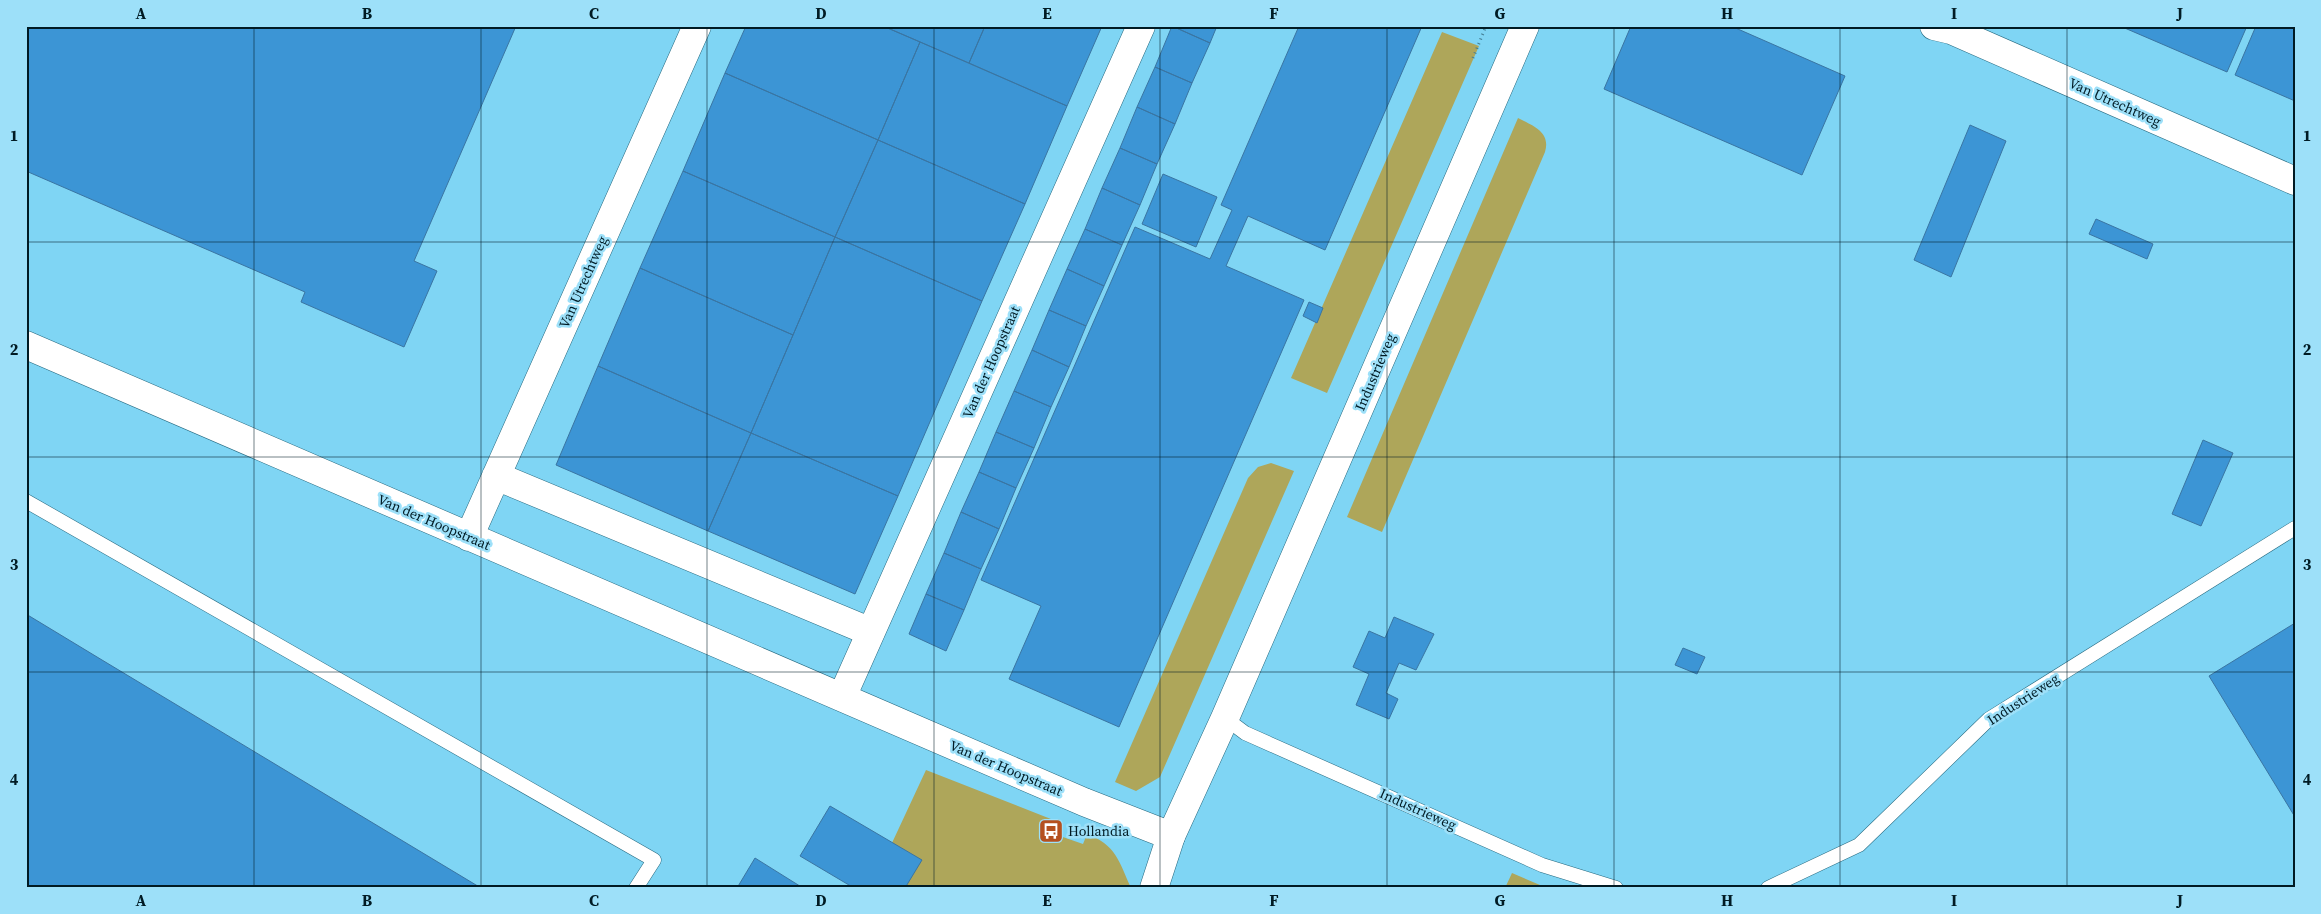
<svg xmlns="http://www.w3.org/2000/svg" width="2321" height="914" font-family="'Source Serif 4',serif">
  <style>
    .green { fill: #aea65a }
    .building { fill: #3c95d5; stroke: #3a75a2 }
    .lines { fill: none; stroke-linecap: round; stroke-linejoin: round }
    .lane-casing { stroke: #276a80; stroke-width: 15 }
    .street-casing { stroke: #276a80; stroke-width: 29 }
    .secondary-casing { stroke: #276a80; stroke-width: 29 }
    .path { stroke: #447e93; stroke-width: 3; stroke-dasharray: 1 4; stroke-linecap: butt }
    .lane { stroke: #fff; stroke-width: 14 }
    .street { stroke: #fff; stroke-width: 28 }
    .secondary { stroke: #fff; stroke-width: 28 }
    .grid { fill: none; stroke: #011b24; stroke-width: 1; stroke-opacity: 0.55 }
    .labels { text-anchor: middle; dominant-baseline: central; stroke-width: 5; stroke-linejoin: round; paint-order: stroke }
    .street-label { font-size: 14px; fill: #011b24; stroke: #9de0f9 }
    .poi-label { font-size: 14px; fill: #011b24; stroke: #9de0f9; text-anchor: start }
    .neatline { fill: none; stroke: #011b24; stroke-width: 2 }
    .grid-label { font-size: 16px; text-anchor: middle; font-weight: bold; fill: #011b24 }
  </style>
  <rect width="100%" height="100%" fill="#7fd5f4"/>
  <!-- green -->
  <path class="green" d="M1442 32 1479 46 1327 393 1291 378Z
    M1518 118C1533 126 1551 132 1545 152L1382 532 1347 517Z
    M1271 463 1294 471 1160 777 1136 791 1115 782 1248 478 1258 467Z
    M926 770 1061 823 1057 835 1083 844 1087 834C1116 845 1119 861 1131 888H871Z
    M1512 873 1540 885 1542 888H1505Z"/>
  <!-- building -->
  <path class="building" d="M27 26H516L414 261 437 271 404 347 301 302 305 292 26 171Z
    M746 26H883L920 42 878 140 725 73Z
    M883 26H985L969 63Z
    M985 26H1102L1067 106 969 63Z
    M1172 26 1210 43 1192 83 1155 67Z
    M1172 26H1217L1210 43Z
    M1299 26H1422L1325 250 1248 216 1226 266 1304 300 1119 727 1009 679 1041 606 981 580 1135 227 1210 259 1232 210 1221 205Z
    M1631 26H1731L1845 76 1802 175 1604 89Z
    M2120 26H2247L2227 72Z
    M2256 26H2295V101L2235 75Z
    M920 42 1067 106 1025 204 878 140Z
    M1155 67 1192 83 1175 124 1137 107Z
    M725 73 878 140 835 237 683 171Z
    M1137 107 1175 124 1157 164 1120 148Z
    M1970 125 2006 141 1951 277 1914 260Z
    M878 140 1025 204 982 301 835 237Z
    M1120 148 1157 164 1140 205 1102 188Z
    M683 171 835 237 793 335 640 268Z
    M1163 174 1217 197 1196 247 1142 224Z
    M1102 188 1140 205 1122 245 1085 229Z
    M2096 219 2153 244 2147 259 2089 234Z
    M1085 229 1122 245 1104 286 1067 269Z
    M835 237 982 301 898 496 751 433Z
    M640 268 793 335 751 433 598 366Z
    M1067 269 1104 286 1086 326 1049 310Z
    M1309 302 1323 308 1317 323 1303 316Z
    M1049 310 1086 326 1069 367 1032 350Z
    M1032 350 1069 367 1051 407 1014 391Z
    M598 366 751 433 708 531 556 465Z
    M1014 391 1051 407 1034 448 996 432Z
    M996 432 1034 448 1016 488 979 472Z
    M751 433 898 496 855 594 708 531Z
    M2203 440 2233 453 2201 526 2172 514Z
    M979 472 1016 488 999 529 961 512Z
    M961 512 999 529 981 569 944 553Z
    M944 553 981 569 964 610 926 594Z
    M926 594 964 610 946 651 909 634Z
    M26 614 102 660 481 888H26Z
    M1394 617 1434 634 1416 670 1399 663 1386 693 1398 699 1389 719 1356 705 1369 674 1353 667 1369 631 1385 638Z
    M2295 623V817L2209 676Z
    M1683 648 1705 657 1697 674 1675 665Z
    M830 806 922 860 905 888H854L800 856Z
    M755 858 803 888H737Z"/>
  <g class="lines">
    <defs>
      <path id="lane" d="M26 501 654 860 636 888
        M1225 718 1245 733 1542 865 1616 888
        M1768 888 1859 845 1989 719 2295 528"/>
      <path id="street" d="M1934 26 1951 30 2295 181
        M26 345 1084 802 1171 836 1154 888
        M496 476 871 632
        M469 537 697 26
        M842 697 1141 26"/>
      <path id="secondary" d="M1171 836 1225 718 1525 26"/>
    </defs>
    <!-- lane casing -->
    <use href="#lane" class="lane-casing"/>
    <!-- street casing -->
    <use href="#street" class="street-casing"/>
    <!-- secondary casing -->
    <use href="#secondary" class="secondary-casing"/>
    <!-- path -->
    <path class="path" d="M1473 58 1486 26"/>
    <!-- lane -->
    <use href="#lane" class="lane"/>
    <!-- street -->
    <use href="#street" class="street"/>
    <!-- secondary -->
    <use href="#secondary" class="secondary"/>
  </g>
  <!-- grid -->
  <path class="grid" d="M254 26V888M481 26V888M707 26V888M934 26V888M1160 26V888M1387 26V888M1614 26V888M1840 26V888M2067 26V888M26 242H2295M26 457H2295M26 672H2295"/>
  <!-- icons -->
  <defs>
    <symbol id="bus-square" viewBox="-11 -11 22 22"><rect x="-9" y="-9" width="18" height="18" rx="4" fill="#b5501f" stroke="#9de0f9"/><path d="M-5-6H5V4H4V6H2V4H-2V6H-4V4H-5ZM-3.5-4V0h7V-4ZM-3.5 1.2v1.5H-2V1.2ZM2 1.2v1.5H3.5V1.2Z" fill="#fff"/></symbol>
  </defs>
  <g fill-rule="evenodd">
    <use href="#bus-square" x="1037" y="817" width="28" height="28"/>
  </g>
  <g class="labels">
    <!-- street labels -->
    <g class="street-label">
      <text transform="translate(2115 102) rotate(24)">Van Utrechtweg</text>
      <text transform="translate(583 282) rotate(-66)">Van Utrechtweg</text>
      <text transform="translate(991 362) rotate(-66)">Van der Hoopstraat</text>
      <text transform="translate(1375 372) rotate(-67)">Industrieweg</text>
      <text transform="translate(434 522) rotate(23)">Van der Hoopstraat</text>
      <text transform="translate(2023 699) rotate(-33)">Industrieweg</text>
      <text transform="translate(1006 768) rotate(23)">Van der Hoopstraat</text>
      <text transform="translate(1418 809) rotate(24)">Industrieweg</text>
    </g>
    <!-- poi labels -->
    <g class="poi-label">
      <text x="1068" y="831">Hollandia</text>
    </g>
  </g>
  <!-- border -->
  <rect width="2321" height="914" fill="none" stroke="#9de0f9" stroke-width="55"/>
  <rect x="28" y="28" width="2266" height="858" class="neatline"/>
  <g class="grid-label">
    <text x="141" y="19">A</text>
    <text x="367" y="19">B</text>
    <text x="594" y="19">C</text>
    <text x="821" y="19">D</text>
    <text x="1047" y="19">E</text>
    <text x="1274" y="19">F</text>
    <text x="1500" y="19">G</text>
    <text x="1727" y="19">H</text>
    <text x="1954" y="19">I</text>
    <text x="2180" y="19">J</text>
    <text x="14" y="141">1</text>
    <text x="2307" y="141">1</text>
    <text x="14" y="355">2</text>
    <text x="2307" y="355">2</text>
    <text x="14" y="570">3</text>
    <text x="2307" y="570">3</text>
    <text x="14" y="785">4</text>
    <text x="2307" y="785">4</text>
    <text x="141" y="906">A</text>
    <text x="367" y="906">B</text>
    <text x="594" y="906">C</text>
    <text x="821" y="906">D</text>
    <text x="1047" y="906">E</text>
    <text x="1274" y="906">F</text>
    <text x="1500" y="906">G</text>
    <text x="1727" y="906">H</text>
    <text x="1954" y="906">I</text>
    <text x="2180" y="906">J</text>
  </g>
</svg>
